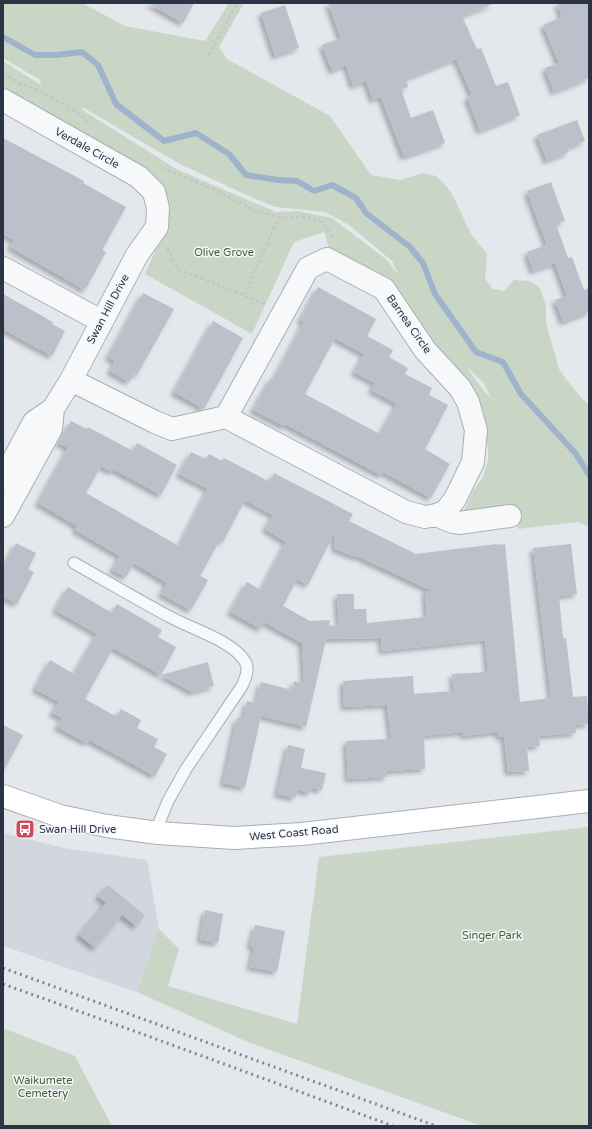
<svg xmlns="http://www.w3.org/2000/svg" width="592" height="1129" font-family="'Varela Round',sans-serif">
  <style>
    .built { fill: #d2d6de }
    .green { fill: #c9d6c5; fill-rule: evenodd }
    .lines { fill: none; stroke-linecap: round; stroke-linejoin: round }
    .stream { stroke: #9fb4cc; stroke-width: 6 }
    .building { fill: #bbc0ca; fill-rule: evenodd; filter: url(#shadow) }
    .service-casing { stroke: #a9aeb7; stroke-width: 13 }
    .minor-casing { stroke: #a9aeb7; stroke-width: 24 }
    .secondary-casing { stroke: #a9aeb7; stroke-width: 24 }
    .path { stroke: #c2c5cb; stroke-width: 2.5; stroke-dasharray: 3 3; stroke-linecap: butt }
    .service { stroke: #f7f8fa; stroke-width: 11 }
    .minor { stroke: #f7f8fa; stroke-width: 22 }
    .secondary { stroke: #fff; stroke-width: 22 }
    .rail { stroke: #7d8696; stroke-width: 3; stroke-dasharray: 2 4; stroke-linecap: butt }
    .labels { text-anchor: middle; dominant-baseline: central; stroke-width: 3; stroke-linejoin: round; paint-order: stroke }
    .street-label { font-size: 11px; fill: #2b3445; stroke: #f4f6f9 }
    .park-label { font-size: 11px; fill: #3f6138; stroke: #f4f6f9 }
    .poi-label { font-size: 11px; fill: #2b3445; stroke: #f4f6f9; text-anchor: start }
  </style>
  <defs>
    <filter id="shadow"><feDropShadow dx="-3.5" dy="3.5" stdDeviation="2" flood-color="#0004"/></filter>
  </defs>
  <rect width="100%" height="100%" fill="#e4e7ec"/>
  <!-- built -->
  <path class="built" d="M3 833 64 848 147 860 159 929 137 992 3 946Z"/>
  <!-- green -->
  <path class="green" d="M3 3H82L125 26 205 41 229 3H244L219 47 227 59 330 116 371 175 401 180 422 173 436 176 444 183 452 194 471 234 487 254 485 279 493 289 504 291 514 280 530 281 539 287 546 304V323L559 369 566 379 582 399 589 404V527L578 522 518 529 515 507 464 511 473 491 483 477 488 461V450L483 411 476 392 430 337 389 280 329 248 324 232 294 242 252 334 145 274 167 225 169 204 163 188 3 92V61L41 85 40 80 3 58ZM84 108 180 164 255 199 276 207 325 212 349 225 392 261 399 276 387 260 332 218 297 211 276 212 176 169 81 109ZM465 365 484 383 491 398 484 391Z
    M589 827V1126H482L248 1042 137 992 159 929 179 949 168 986 297 1024 319 857Z
    M3 1028 75 1056 112 1126H3Z"/>
  <g class="lines">
    <!-- stream -->
    <path class="stream" d="M3 37 35 55H56L82 52 98 65 116 104 164 141 196 133 229 154 246 175 278 180 297 181 314 191 332 185 356 198 366 213 410 247 423 263 435 294 476 352 503 362 521 394 576 454 589 475"/>
  </g>
  <!-- building -->
  <path class="building" d="M148 3H194L183 23Z
    M328 3H493V4L462 16 477 49 481 48 496 86 508 82 520 115 480 131 467 97 472 95 456 59 406 79 408 87 401 89 411 118 433 110 445 143 404 157 381 97 373 100 366 81 353 86 346 65 332 71 322 45 341 38Z
    M557 3H589V78L554 92 545 68 559 63 543 25 562 17Z
    M285 5 299 48 275 56 261 13Z
    M577 120 585 141 567 148 569 152 547 161 537 135Z
    M3 138 84 181 83 183 126 207 102 250 106 252 85 290 10 247 14 240 3 234Z
    M551 182 565 221 556 224 568 258 572 257 584 290 589 288V312L563 322 555 300 567 296 555 263 563 260 533 271 527 252 547 245 527 191Z
    M318 287 376 319 367 336 393 350 389 357 408 368 405 374 432 388 429 395 448 405 425 449 450 464 431 498 383 472 381 475 285 424 284 426 253 410 271 378 274 379 288 353 304 322 300 320ZM335 338 364 354 354 372 375 383 371 390 397 404 380 434 305 394Z
    M143 293 174 309 137 375 134 374 129 382 110 371 115 361 108 357Z
    M3 294 53 322 52 324 65 331 52 356 3 329Z
    M213 321 243 338 204 409 174 392Z
    M71 421 87 429 88 427 133 451 137 443 177 465 161 495 113 469 112 472 101 466 86 493 179 546 208 489 179 474 191 452 206 459 209 454 222 461 224 458 270 482 274 473 353 514 349 521 416 554 497 544V545L505 544 520 702 551 698 533 548 571 544 577 594 559 596 563 638H566L573 697 587 696 589 724 575 725 576 733 539 736 540 746 527 747 529 771 508 772 504 737H499L498 732 463 736V732L424 736 425 769 387 771V777L348 779 346 741 391 739 387 705 344 707 343 681 413 676 414 694 454 691 452 674 488 672 485 640 382 651 381 638 327 639V635L306 727 261 716 245 788 223 783 237 718 243 719 247 701 256 703 261 682 292 690 294 681 304 684 302 643 264 622 261 629 230 612 247 582 261 590 286 542 265 529 273 515 245 500 223 542 220 540 200 576 208 580 191 610 161 594 167 583 134 563 126 577 112 570 120 556 75 530 77 526 38 503 68 448 59 443ZM334 534 335 550V549L353 556 352 555 357 557V556L432 591H425L427 617 367 623 366 609H354V594H337L339 625 329 626 330 620 310 621 283 606 297 579 308 585Z
    M16 543 36 553 28 569 34 572 17 604 3 597V569Z
    M68 587 112 613 117 604 162 630 158 637 176 647 161 675 113 648 85 699 117 717 121 709 141 720 137 728 158 739 154 747 167 754 155 776 89 740 87 743 57 727 62 718 52 713 59 702 35 689 50 660 74 674 97 634 55 610Z
    M208 662 214 686 192 692 161 675Z
    M3 725 23 735 3 772Z
    M288 745 305 749 301 768 326 773 322 790 312 788 310 793 297 790 295 798 277 794Z
    M108 885 145 915 136 926 122 915 95 948 79 935 106 903 98 896Z
    M205 910 223 914 218 943 200 940Z
    M255 925 285 931 277 972 250 967 254 947 250 946Z"/>
  <g class="lines">
    <defs>
      <path id="service" d="M74 563C106 581 138 600 170 617 190 628 232 641 244 660 250 668 246 677 242 686L186 769 168 801 155 833"/>
      <path id="minor" d="M3 100 139 177 154 192 158 208 157 227 137 255 71 380 53 409 34 422 3 479
        M3 268 101 321
        M71 380 155 422 172 429 226 417 406 512 425 517 436 515 445 512 455 499 473 462 476 430 468 402 460 388 425 350 384 289 327 259 308 268 226 417
        M436 515 453 522 459 523 510 516
        M3 516 51 429 53 409"/>
      <path id="secondary" d="M3 796 60 816 107 826 158 833 234 838 302 834 589 801"/>
    </defs>
    <!-- service casing -->
    <use href="#service" class="service-casing"/>
    <!-- minor casing -->
    <use href="#minor" class="minor-casing"/>
    <!-- secondary casing -->
    <use href="#secondary" class="secondary-casing"/>
    <!-- path -->
    <path class="path" d="M209 55 237 3
      M3 73 19 83 38 90 77 112 90 123
      M162 168 213 189 256 211 279 217H308L318 220 324 225 334 239
      M167 248 178 269 265 304
      M244 295 279 217"/>
    <!-- service -->
    <use href="#service" class="service"/>
    <!-- minor -->
    <use href="#minor" class="minor"/>
    <!-- secondary -->
    <use href="#secondary" class="secondary"/>
    <!-- rail -->
    <path class="rail" d="M3 968 436 1126
      M3 984 145 1035 393 1126"/>
  </g>
  <!-- icons -->
  <defs>
    <symbol id="bus-square" viewBox="-11 -11 22 22"><rect x="-9" y="-9" width="18" height="18" rx="4" fill="#d1495b" stroke="#f4f6f9"/><path d="M-5-6H5V4H4V6H2V4H-2V6H-4V4H-5ZM-3.5-4V0h7V-4ZM-3.5 1.2v1.5H-2V1.2ZM2 1.2v1.5H3.5V1.2Z" fill="#fff"/></symbol>
  </defs>
  <g fill-rule="evenodd">
    <use href="#bus-square" x="14" y="818" width="22" height="22"/>
  </g>
  <g class="labels">
    <!-- street labels -->
    <g class="street-label">
      <text transform="translate(87 148) rotate(29)">Verdale Circle</text>
      <text transform="translate(108 309) rotate(-62)">Swan Hill Drive</text>
      <text transform="translate(409 324) rotate(55)">Barnea Circle</text>
      <text transform="translate(294 833) rotate(-5)">West Coast Road</text>
    </g>
    <!-- park labels -->
    <g class="park-label">
      <text x="224" y="252">Olive Grove</text>
      <text x="492" y="935">Singer Park</text>
      <text x="43" y="1080">Waikumete<tspan x="43" dy="13">Cemetery</tspan></text>
    </g>
    <!-- poi labels -->
    <g class="poi-label">
      <text x="39" y="829">Swan Hill Drive</text>
    </g>
  </g>
  <!-- border -->
  <rect width="592" height="1129" fill="none" stroke="#2b3445" stroke-width="8"/>
</svg>
